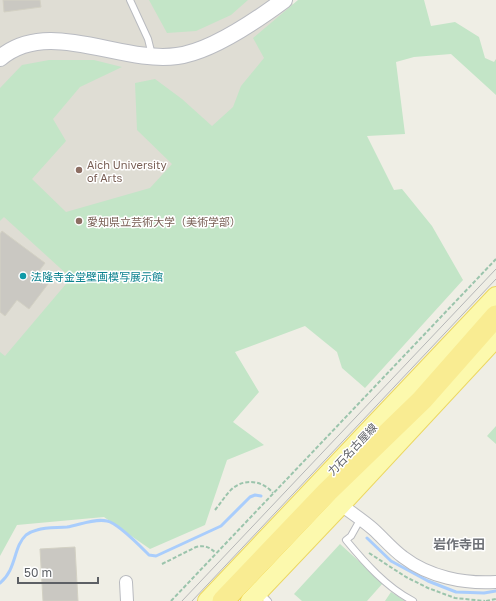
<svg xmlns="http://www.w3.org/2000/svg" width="496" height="601" font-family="'Golos Text','Noto Sans JP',sans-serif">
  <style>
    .education { fill: #dfddd4 }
    .green { fill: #c3e5c7 }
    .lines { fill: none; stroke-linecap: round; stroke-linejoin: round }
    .stream { stroke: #a9cdfc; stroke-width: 3 }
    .building { fill: #cac8c2; stroke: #d3d1c4 }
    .lane-casing { stroke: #b8babf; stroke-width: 8 }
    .street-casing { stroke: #b8babf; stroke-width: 14 }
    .secondary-casing { stroke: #b9bbc1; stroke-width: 18 }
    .primary-casing { stroke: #ecd761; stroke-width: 20 }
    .highway-casing { stroke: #ebc209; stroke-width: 22 }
    .path { stroke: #9bc4ac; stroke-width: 2; stroke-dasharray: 4 2; stroke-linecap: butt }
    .lane { stroke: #fff; stroke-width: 6 }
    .street { stroke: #fff; stroke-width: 12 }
    .secondary { stroke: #fff; stroke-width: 16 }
    .primary { stroke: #fcf9ad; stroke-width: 18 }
    .highway { stroke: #f9ec92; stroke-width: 21 }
    .tram { stroke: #b6b7b7; stroke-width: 1 }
    .education-dot { fill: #8d6e63; stroke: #fff; stroke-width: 1.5 }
    .culture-dot { fill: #0f9aa8; stroke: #fff; stroke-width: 1.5 }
    .labels { text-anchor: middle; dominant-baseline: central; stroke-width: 3; stroke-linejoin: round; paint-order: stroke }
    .education-label { font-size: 11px; fill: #785e54; stroke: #fff; text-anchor: start }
    .culture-label { font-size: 11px; fill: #0d838f; stroke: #fff; text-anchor: start }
    .street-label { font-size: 11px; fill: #5d6065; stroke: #fff }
    .quarter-label { font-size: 13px; font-weight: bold; fill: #6e7177; stroke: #fff }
  </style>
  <rect width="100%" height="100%" fill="#efeee5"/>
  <!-- education -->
  <path class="education" d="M0 0H291L317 54 0 389Z"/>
  <!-- green -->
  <path class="green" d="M149 0H248L231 15 196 31 167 33Z
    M298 0H424L431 26 455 22 479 37 485 58 494 62 496 59V95L451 54 414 57 396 62 405 134 367 136 394 190 402 189 432 226 463 280 365 388 342 368 337 352 305 326 235 352 259 392 233 422 264 445 227 460 205 525 150 549 104 517 17 525 0 556V352L5 356 71 278 4 217 0 221V88L22 65 49 60H94L122 67 80 87 53 119 66 141 32 179 66 212 150 188 172 164 137 130 135 83 155 79 182 99 212 126 233 107 241 86 264 58 253 38Z
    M496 426V444L487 436Z
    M340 544 383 583 367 601H302L294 594Z
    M391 592 405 601H385Z"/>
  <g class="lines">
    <!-- stream -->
    <path class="stream" d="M367 538 391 561 428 581 456 592 484 593 496 591
      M0 583C17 569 13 547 26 535 29 533 33 531 37 530 47 527 58 528 67 527 79 525 95 518 107 521 118 523 140 546 149 555L156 556 221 526 250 497 255 495 261 496"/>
  </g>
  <!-- building -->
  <path class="building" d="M3 0H40L41 7 4 12Z
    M2 231 45 263 39 271 51 280 29 309 17 300 5 316 0 312V234Z
    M75 547 78 601H43L40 549Z"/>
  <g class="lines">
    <defs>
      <path id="lane" d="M130 0 148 39 152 55
        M360 520 351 536 346 540C365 563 386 587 413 601
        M260 593 268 601"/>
      <path id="street" d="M341 505C352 513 364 521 373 529 383 538 392 549 403 557 429 577 464 584 496 582
        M126 582 127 601"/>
      <path id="secondary" d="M0 58C49 17 120 64 177 56 210 52 257 20 284 0"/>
      <path id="primary" d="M207 601 496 296
        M250 601 341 505 496 338"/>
      <path id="highway" d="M223 601 327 492 422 400 496 316"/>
    </defs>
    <!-- lane casing -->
    <use href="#lane" class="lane-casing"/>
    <!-- street casing -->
    <use href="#street" class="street-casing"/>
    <!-- secondary casing -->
    <use href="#secondary" class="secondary-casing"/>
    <!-- primary casing -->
    <use href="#primary" class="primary-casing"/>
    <!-- highway casing -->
    <use href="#highway" class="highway-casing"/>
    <!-- path -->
    <path class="path" d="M215 510C221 503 226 494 233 488 246 478 263 481 273 493
      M369 553 406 577 428 588 455 598 485 601
      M162 564 196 547C205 545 209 547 216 553
      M171 601 496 259
      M486 601 496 599"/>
    <!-- lane -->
    <use href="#lane" class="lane"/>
    <!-- street -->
    <use href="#street" class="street"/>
    <!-- secondary -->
    <use href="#secondary" class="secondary"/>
    <!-- primary -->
    <use href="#primary" class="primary"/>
    <!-- highway -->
    <use href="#highway" class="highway"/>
    <!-- tram -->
    <path class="tram" d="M182 601 496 269
      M192 601 496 279"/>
  </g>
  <!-- markers -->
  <g class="education-dot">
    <circle cx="79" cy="170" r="4"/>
    <circle cx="79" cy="221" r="4"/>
  </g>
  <circle class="culture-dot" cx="23" cy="276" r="4"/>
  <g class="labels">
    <!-- education labels -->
    <g class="education-label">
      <text x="87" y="164">Aich University<tspan x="87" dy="13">of Arts</tspan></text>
      <text x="87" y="221">愛知県立芸術大学（美術学部）</text>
    </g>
    <!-- culture labels -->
    <g class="culture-label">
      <text x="31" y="276">法隆寺金堂壁画模写展示館</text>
    </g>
    <!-- street labels -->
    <g class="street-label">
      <text transform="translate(352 449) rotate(-47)">力石名古屋線</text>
    </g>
    <!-- quarter labels -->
    <g class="quarter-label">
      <text x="459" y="544">岩作寺田</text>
    </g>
  </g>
  <!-- scale -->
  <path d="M18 577v6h80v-6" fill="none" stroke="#5d6065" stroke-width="2"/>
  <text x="24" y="577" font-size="12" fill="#5d6065" stroke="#ffffff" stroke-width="3" paint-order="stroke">50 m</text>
</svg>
